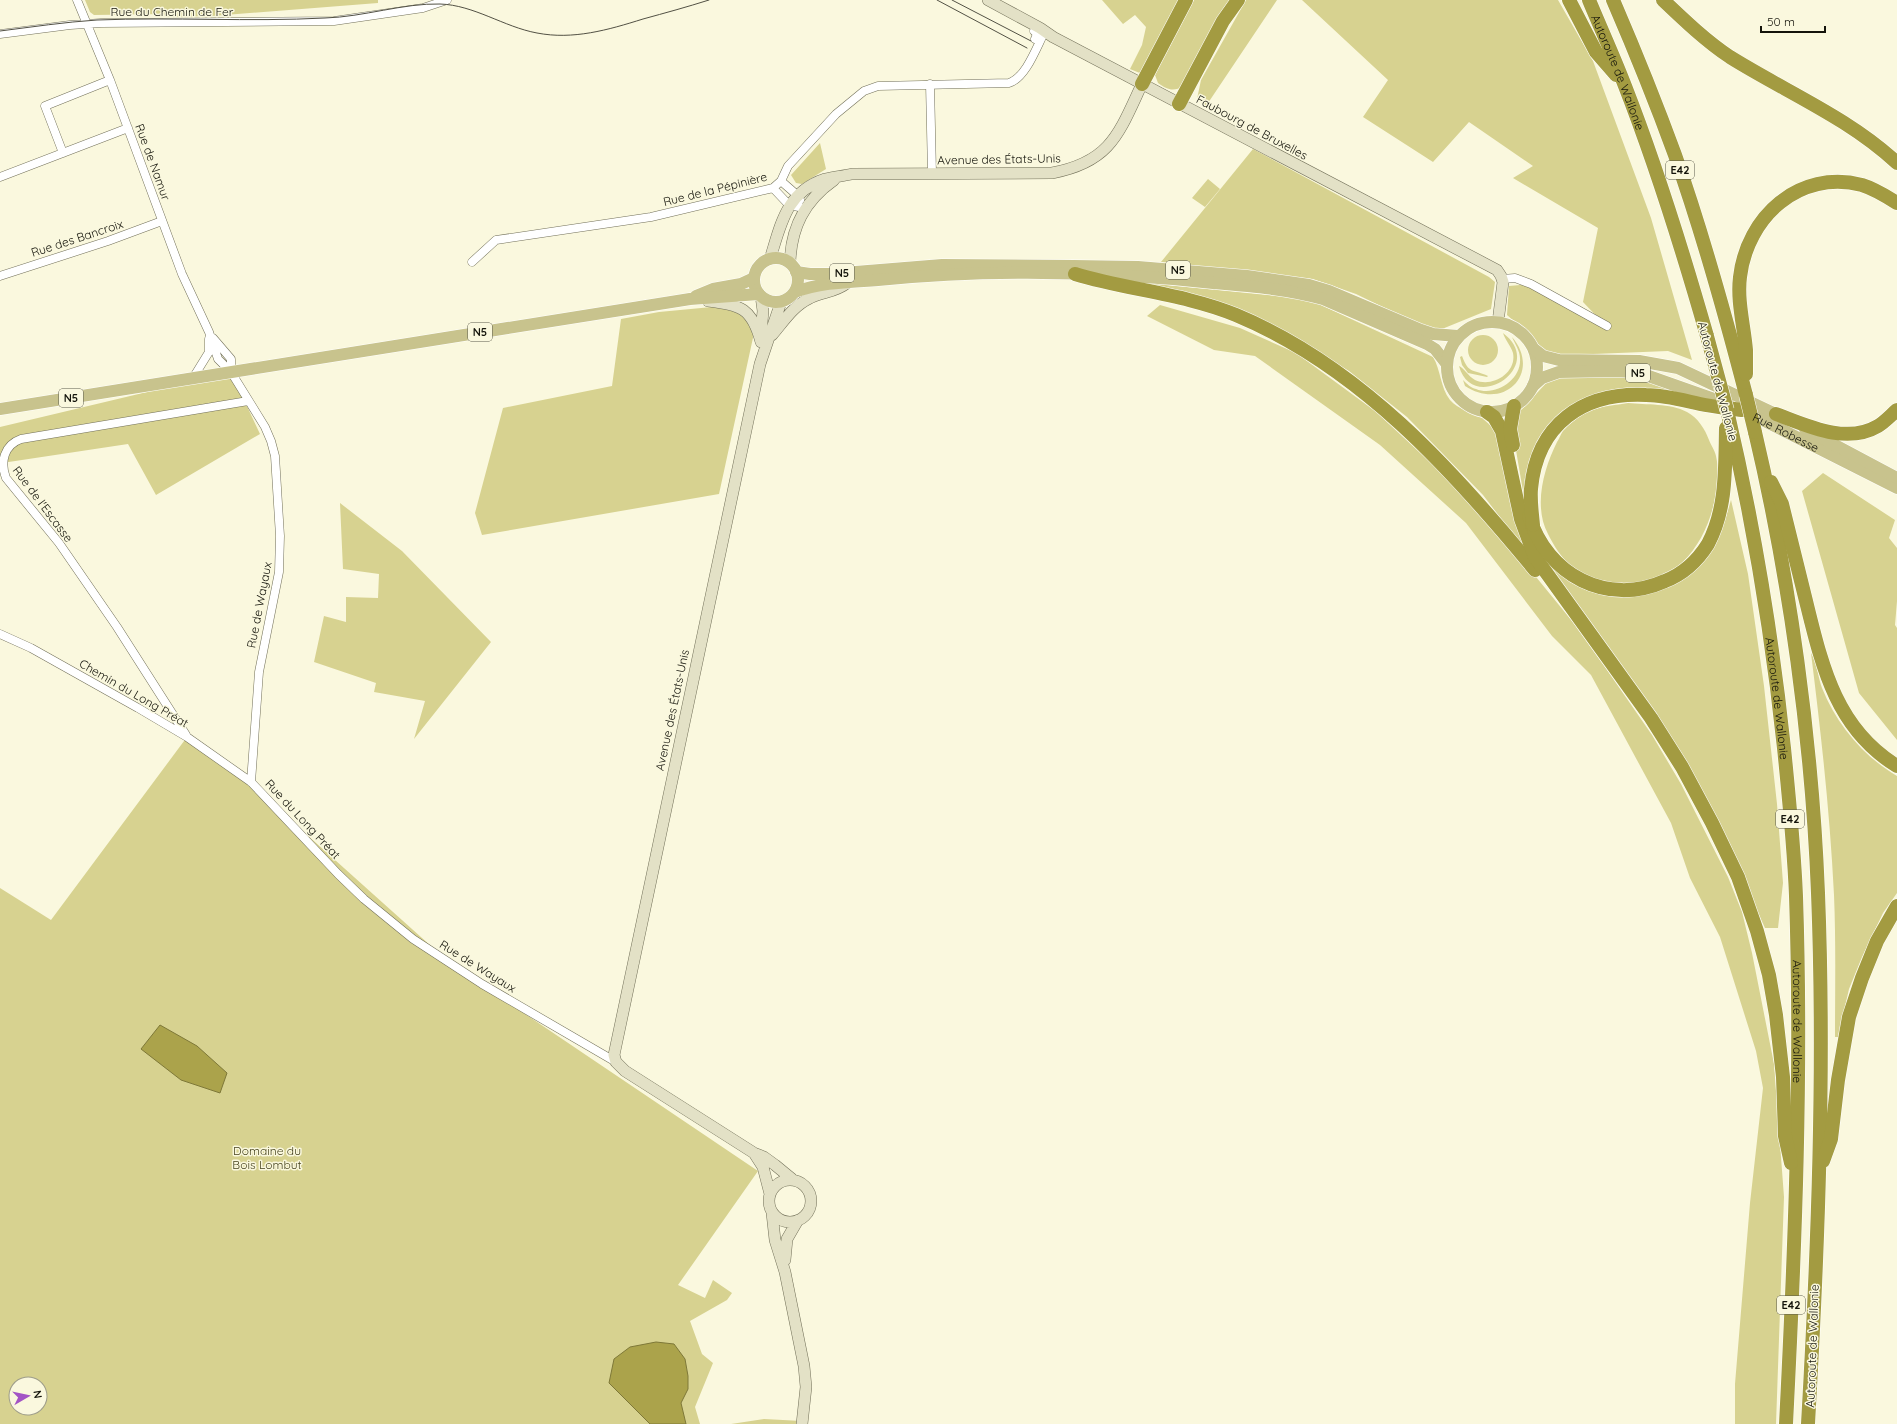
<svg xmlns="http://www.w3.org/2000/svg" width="1897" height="1424" font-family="Quicksand,sans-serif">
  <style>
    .green { fill: #d7d290; fill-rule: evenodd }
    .water { fill: #aba34b; stroke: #7e7838 }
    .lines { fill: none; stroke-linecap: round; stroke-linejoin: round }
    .street-casing { stroke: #727059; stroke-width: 9 }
    .secondary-casing { stroke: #727059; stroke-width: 12 }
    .primary-casing { stroke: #fff; stroke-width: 13 }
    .highway-casing { stroke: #fff; stroke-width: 15 }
    .street { stroke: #fff; stroke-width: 8 }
    .secondary { stroke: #e3e1c6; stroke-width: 11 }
    .primary { stroke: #c8c38d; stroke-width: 12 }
    .highway { stroke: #a39b41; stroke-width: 14 }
    .tram { stroke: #525144; stroke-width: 1 }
    .highway-bridge-casing { stroke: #fff; stroke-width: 15; stroke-linecap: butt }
    .highway-bridge { stroke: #a39b41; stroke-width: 14 }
    .labels { text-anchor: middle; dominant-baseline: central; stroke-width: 3; stroke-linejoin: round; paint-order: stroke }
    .shield { fill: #faf8de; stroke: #59584a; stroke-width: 1 }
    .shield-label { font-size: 11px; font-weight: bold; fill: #14140b }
    .street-label { font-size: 12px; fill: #14140b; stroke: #faf8de }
    .park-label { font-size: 12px; fill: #47441e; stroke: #faf8de }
  </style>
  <rect width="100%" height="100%" fill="#faf8de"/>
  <!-- green -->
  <path class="green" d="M85 0H378V3L212 16 165 17 164 14 94 15 90 12Z
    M1102 0H1186L1147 76 1130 69 1142 45 1146 27 1135 15 1123 24Z
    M1194 0H1233L1184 86C1173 92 1168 90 1158 83L1155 75Z
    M1246 0H1277L1206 106 1197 99 1201 80Z
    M1302 0H1558L1593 61 1651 218 1692 360 1668 351 1543 356 1531 336 1507 315 1509 286 1531 284 1605 325 1583 302 1598 228 1513 178 1533 166 1469 122 1433 162 1363 117 1388 80Z
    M820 143 826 169 802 184 796 183 791 175Z
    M1253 149 1489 277 1495 282 1491 309 1442 329H1428L1356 294 1313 279 1161 262Z
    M1208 179 1220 189 1205 207 1192 198Z
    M1137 282 1308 299 1433 357C1441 370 1440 387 1450 400 1458 410 1472 411 1482 418 1487 422 1492 427 1496 431L1535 563 1483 495 1407 417 1349 371 1278 329Z
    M733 305 756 324 719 494 482 535 475 513 503 408 612 386 621 319 659 312Z
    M1160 305 1240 328 1296 353 1375 411 1431 463 1494 526 1532 572 1572 621 1607 670 1652 735 1681 784 1728 877 1742 912 1752 953 1774 1064 1784 1197 1776 1424H1735V1384L1750 1203 1763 1088 1756 1051 1720 937 1690 878 1671 823 1591 675 1552 636 1466 523 1380 445 1255 356 1214 350 1147 316Z
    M1503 333C1548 367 1472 415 1459 366 1464 368 1468 376 1475 380 1492 388 1517 373 1513 353 1511 346 1505 340 1503 333Z
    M1468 350a15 15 0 1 1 30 0a15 15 0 1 1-30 0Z
    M1512 337C1542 372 1505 412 1465 386L1463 380C1467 384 1471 388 1476 389 1495 397 1522 380 1520 358 1520 351 1515 344 1512 337Z
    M1462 356C1469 375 1474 369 1488 376L1487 377 1468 373 1462 365 1460 357Z
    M1594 371 1640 373 1675 392 1629 395 1562 419 1525 503 1511 421 1549 380Z
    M231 372 260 434 156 495 128 444 2 463 0 458V427Z
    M1628 403C1646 405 1670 403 1687 412 1698 418 1705 429 1709 440 1711 445 1715 451 1716 456 1719 469 1718 486 1715 498 1705 553 1662 599 1603 581 1573 572 1561 560 1548 534 1533 506 1544 468 1557 442 1560 438 1561 432 1565 429 1571 422 1584 413 1592 410 1603 406 1616 405 1628 403Z
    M1823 473 1895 520 1889 538 1897 548V601L1895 625 1897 628V740L1859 693 1802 491Z
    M1731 500 1748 574 1764 686 1777 804 1783 883 1778 928H1765L1741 875 1535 544C1545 558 1555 572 1570 582 1613 610 1674 596 1706 559 1720 542 1725 520 1731 500Z
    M340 503 402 551 491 642 414 739 425 701 374 692 376 683 314 662 324 616 346 622V597L378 598 379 574 343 569Z
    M1811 653C1817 662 1818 678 1822 688 1837 725 1863 756 1897 776V893L1883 913 1862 957 1849 989 1838 1037H1835C1835 990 1836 942 1834 895 1830 814 1821 733 1811 653Z
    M187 737 257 790 451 964 758 1171 678 1285 705 1298 713 1280 732 1293 727 1300 690 1321 702 1354 713 1363 695 1407 700 1424H0V888L51 920ZM16 1384H40V1408H16Z
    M764 1419 802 1421V1424H731Z"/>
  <!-- water -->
  <path class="water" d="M160 1025 197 1046 227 1073 220 1093 181 1080 141 1049Z
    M656 1342 674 1344 685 1359 688 1376V1389L681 1403 686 1424H650L609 1383 614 1359 630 1347Z"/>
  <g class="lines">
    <defs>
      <path id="street" d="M77 0 110 80 182 274 209 332 218 359 231 372 265 427 271 441 275 456 280 536 279 572 259 672 251 782
        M1034 31 1037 34 1035 39
        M0 34 70 25 101 23 334 21 423 8 447 0
        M930 84 932 173
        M63 153 45 106 110 80
        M0 177 128 128
        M781 181 797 195 800 200
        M773 188 789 205 804 208
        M472 262 496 240 651 217 773 188 781 181 788 166 836 114 864 91 878 86 1009 83C1026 78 1037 46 1045 31
        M0 276 108 241 162 221
        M1502 279 1515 278 1531 284 1607 326
        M213 338 231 359V372
        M193 378 209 352V339
        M0 634 31 648 138 708 187 737 251 782 338 874 364 899 413 939 482 984 616 1062
        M186 735 117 627 59 543 6 478C0 462 4 445 21 439L248 401"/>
      <path id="secondary" d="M988 0 1040 28 1053 37 1497 270 1501 276 1503 282 1498 322
        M770 259C781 224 786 192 825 179 833 177 843 176 852 174L1052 173C1111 162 1119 133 1142 84
        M790 263C791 228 804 201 834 180
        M761 296 763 311 761 333
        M708 301C741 305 752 308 761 342
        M781 302 760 364 614 1055 616 1062 625 1071 754 1153 764 1157 775 1165 792 1179
        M772 335C784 321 793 306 810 298 822 292 836 292 847 283
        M754 1153 763 1167 770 1194
        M769 1201a21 21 0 1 1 42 0a21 21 0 1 1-42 0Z
        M772 1213 775 1240 785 1272 804 1366 806 1387 802 1424
        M785 1260 787 1239 798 1220"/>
      <g id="primary">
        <circle cx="776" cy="280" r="22"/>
        <path d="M796 272 810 274H831L942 265 1074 266 1138 267 1247 276 1309 285 1329 291 1421 330 1433 334 1458 336"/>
        <path d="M795 292C821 282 851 282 878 280 989 269 1102 271 1213 283 1249 286 1288 289 1323 299L1427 344 1435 349 1446 363"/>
        <path d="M696 296 713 289 741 284 754 278"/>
        <circle cx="1492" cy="367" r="45"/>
        <path d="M1534 349 1543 356 1559 360 1639 361 1678 368 1784 418"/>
        <path d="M1533 386 1542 378 1559 372 1619 371 1640 373 1728 404"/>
        <path d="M0 409 690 299 759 294"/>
        <path id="s1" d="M1745 411 1897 488"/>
        <path d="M1805 429 1897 478"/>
      </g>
      <g id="highway">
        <path d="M1569 0 1596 52 1616 75"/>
        <path id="s2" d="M1589 0C1601 29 1614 57 1625 86 1657 168 1683 252 1707 336"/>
        <path d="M1613 0C1635 51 1656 103 1675 155 1703 234 1725 314 1746 395"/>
        <path d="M1663 0C1684 20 1706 41 1730 57 1786 92 1849 118 1897 163"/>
        <path d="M1142 84 1186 0"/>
        <path d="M1179 104 1223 21 1238 0"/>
        <path d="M1075 274C1128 290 1185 294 1236 315 1359 366 1452 469 1535 570"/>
        <path d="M1746 374C1746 366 1746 358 1746 350 1744 326 1737 301 1740 277 1747 217 1799 169 1862 185 1875 189 1886 196 1897 203"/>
        <path id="s3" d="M1727 410C1753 521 1772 634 1784 748 1789 797 1794 847 1796 896 1802 1072 1795 1248 1786 1424"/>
        <path d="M1487 412 1494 417 1502 431 1521 519 1535 557 1651 718 1682 767 1712 823 1738 877 1757 931 1769 975 1776 1015 1783 1077 1785 1136 1791 1163"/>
        <path d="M1776 414C1806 425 1846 445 1878 426 1885 422 1891 415 1897 410"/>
        <path d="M1755 432C1790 580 1812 741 1818 893 1825 1070 1818 1248 1808 1424"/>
        <path d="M1513 445 1510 429 1514 406"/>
        <path d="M1771 482 1782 504C1790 536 1798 569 1806 601 1822 666 1836 729 1897 766"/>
        <path d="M1529 516C1547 575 1607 607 1665 581 1683 574 1698 560 1708 544 1727 508 1725 468 1726 428"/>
        <path d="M1533 525C1532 513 1530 501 1531 489 1537 424 1583 392 1646 395 1665 395 1682 400 1700 404 1714 407 1728 408 1742 410"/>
        <path d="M1823 1161 1831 1139 1838 1080 1849 1017 1862 978 1877 941 1897 906"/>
      </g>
    </defs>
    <!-- street casing -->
    <use href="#street" class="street-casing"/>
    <!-- secondary casing -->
    <use href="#secondary" class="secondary-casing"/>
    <!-- primary casing -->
    <use href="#primary" class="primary-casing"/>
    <!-- highway casing -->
    <use href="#highway" class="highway-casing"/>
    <!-- street -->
    <use href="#street" class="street"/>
    <!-- secondary -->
    <use href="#secondary" class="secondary"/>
    <!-- primary -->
    <use href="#primary" class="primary"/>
    <!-- highway -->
    <use href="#highway" class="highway"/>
    <!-- tram -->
    <path class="tram" d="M937 0 1027 48
      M952 0 1031 41
      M0 31C32 27 65 22 97 20 173 17 249 22 325 18 363 17 404 3 440 4 474 5 504 27 537 33 573 40 608 30 643 19 665 13 687 7 709 0"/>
    <defs>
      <path id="highway-bridge" d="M1707 336 1727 410
        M1746 395 1755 432"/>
    </defs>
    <!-- highway-bridge casing -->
    <use href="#highway-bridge" class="highway-bridge-casing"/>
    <!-- highway-bridge -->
    <use href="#highway-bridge" class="highway-bridge"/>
  </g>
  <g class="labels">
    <!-- shield labels -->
    <g class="shield">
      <rect x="1666" y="161" width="28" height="18" rx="3"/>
      <rect x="1166" y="261" width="24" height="18" rx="3"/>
      <rect x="830" y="264" width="24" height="18" rx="3"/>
      <rect x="468" y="323" width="24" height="18" rx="3"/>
      <rect x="1626" y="364" width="24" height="18" rx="3"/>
      <rect x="59" y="389" width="24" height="18" rx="3"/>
      <rect x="1776" y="810" width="28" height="18" rx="3"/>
      <rect x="1777" y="1296" width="28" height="18" rx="3"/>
    </g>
    <g class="shield-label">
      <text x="1680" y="170">E42</text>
      <text x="1178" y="270">N5</text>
      <text x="842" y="273">N5</text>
      <text x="480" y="332">N5</text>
      <text x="1638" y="373">N5</text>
      <text x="71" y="398">N5</text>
      <text x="1790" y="819">E42</text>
      <text x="1791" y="1305">E42</text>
    </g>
    <!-- street labels -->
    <g class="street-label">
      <text x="172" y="11">Rue du Chemin de Fer</text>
      <text stroke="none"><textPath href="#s2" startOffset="78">Autoroute de Wallonie</textPath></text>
      <text transform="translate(1252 127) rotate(28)">Faubourg de Bruxelles</text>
      <text transform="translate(999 159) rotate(-1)">Avenue des États-Unis</text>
      <text transform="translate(153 162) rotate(70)">Rue de Namur</text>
      <text transform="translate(715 189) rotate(-14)">Rue de la Pépinière</text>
      <text transform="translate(77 238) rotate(-18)">Rue des Bancroix</text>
      <text transform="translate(1718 381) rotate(75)">Autoroute de Wallonie</text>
      <text stroke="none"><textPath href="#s1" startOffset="46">Rue Robesse</textPath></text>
      <text transform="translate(43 504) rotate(53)">Rue de l'Escasse</text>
      <text transform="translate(259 605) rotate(-79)">Rue de Wayaux</text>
      <text transform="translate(134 693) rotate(30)">Chemin du Long Préat</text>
      <text stroke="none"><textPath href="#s3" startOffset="293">Autoroute de Wallonie</textPath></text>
      <text transform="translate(672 710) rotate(-78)">Avenue des États-Unis</text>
      <text transform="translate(303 819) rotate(47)">Rue du Long Préat</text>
      <text transform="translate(478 966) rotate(32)">Rue de Wayaux</text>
      <text stroke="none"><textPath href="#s3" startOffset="617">Autoroute de Wallonie</textPath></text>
      <text transform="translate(1812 1346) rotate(-88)">Autoroute de Wallonie</text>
    </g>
    <!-- park labels -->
    <g class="park-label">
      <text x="267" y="1150">Domaine du<tspan x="267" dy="14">Bois Lombut</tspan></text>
    </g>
  </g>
  <!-- north arrow -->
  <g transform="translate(28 1396) rotate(81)"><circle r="19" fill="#faf8de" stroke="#9e9d8a"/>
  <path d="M0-3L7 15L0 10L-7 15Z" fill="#a354c5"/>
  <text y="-6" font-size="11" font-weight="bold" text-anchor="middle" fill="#14140b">N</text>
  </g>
  <!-- scale -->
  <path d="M1761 26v6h64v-6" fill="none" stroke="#14140b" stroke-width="2"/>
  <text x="1767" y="26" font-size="12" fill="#14140b" stroke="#faf8de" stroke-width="3" paint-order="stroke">50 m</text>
</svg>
